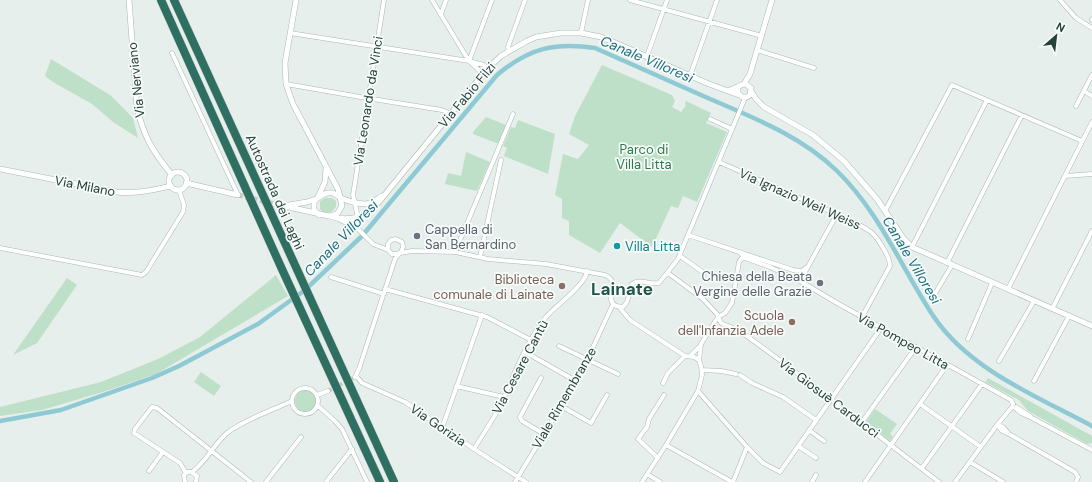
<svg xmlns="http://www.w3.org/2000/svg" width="1092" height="482" font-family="'DM Sans',sans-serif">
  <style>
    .green { fill: #bfe0c8 }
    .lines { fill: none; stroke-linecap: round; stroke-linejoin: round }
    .canal { stroke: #8ec9d4; stroke-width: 4.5 }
    .minor-tunnel { stroke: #bfccc8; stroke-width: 4; stroke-dasharray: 4 2; stroke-linecap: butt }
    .tertiary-tunnel { stroke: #bfccc8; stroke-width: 5; stroke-dasharray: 5 2.5; stroke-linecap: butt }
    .minor-casing { stroke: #a8b8b2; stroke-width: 5 }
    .tertiary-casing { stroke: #a8b8b2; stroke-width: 6 }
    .motorway-casing { stroke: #c2cac8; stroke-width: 9 }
    .minor { stroke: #fff; stroke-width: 4 }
    .tertiary { stroke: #fff; stroke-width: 5 }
    .motorway { stroke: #2f6f62; stroke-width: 8 }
    .worship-dot { fill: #6b7280; stroke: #f7fbf9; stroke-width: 1.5 }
    .culture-dot { fill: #0f9aa8; stroke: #f7fbf9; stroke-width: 1.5 }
    .education-dot { fill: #8d6e63; stroke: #f7fbf9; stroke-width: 1.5 }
    .labels { text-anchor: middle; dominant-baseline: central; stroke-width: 3.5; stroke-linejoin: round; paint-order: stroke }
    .street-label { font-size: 13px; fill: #24423a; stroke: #f7fbf9 }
    .park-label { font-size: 13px; fill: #2d7a4b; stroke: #f7fbf9 }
    .worship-label { font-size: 13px; fill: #5b616d; stroke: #f7fbf9; text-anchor: start }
    .culture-label { font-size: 13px; fill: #0d838f; stroke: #f7fbf9; text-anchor: start }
    .education-label { font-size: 13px; fill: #785e54; stroke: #f7fbf9; text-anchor: end }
    .water-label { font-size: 14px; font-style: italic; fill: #1c6f80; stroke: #f7fbf9 }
    .district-label { font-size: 17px; font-weight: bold; fill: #1f5548; stroke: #f7fbf9 }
  </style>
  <rect width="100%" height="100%" fill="#e6efeb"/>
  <!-- green -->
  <path class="green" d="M51 59 110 95 133 118 138 138 113 122 92 104 53 82 45 76Z
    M602 65 672 95 675 101 672 107 681 112 686 105 685 104 686 101 711 113 706 123 727 132 697 202 683 196 678 208 671 206 652 247 620 223 600 253 569 235V221L562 218V199L555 195 563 154 578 159 589 145 569 134 575 116Z
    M486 117 506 125 499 144 473 134V132Z
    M518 120 555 134 548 174 504 156 507 148 503 146 511 127 515 128Z
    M466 152 490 162 477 191 445 184 448 173 461 176Z
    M325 198H332L336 201V207L331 212H323L320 209V201Z
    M276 275 288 296 156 374 106 391 42 410 0 416V407L101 382 158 359 200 337Z
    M67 278 77 285 37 343 13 355Z
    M201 372 221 386 214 396 194 382Z
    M988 378 1092 436V443L1087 444 1028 411 1019 400 985 382Z
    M295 401a11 11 0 1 1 22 0a11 11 0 1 1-22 0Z
    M875 409 897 424 890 434 893 436 890 441 866 422Z"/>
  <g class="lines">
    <!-- canal -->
    <path class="canal" d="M0 421 61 410 152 378 179 366 258 324 305 290 362 236 497 75C529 48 555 42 595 48 634 65 672 82 710 99 754 118 801 136 836 170 879 211 902 269 934 317 970 370 1038 397 1092 426"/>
    <!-- minor-tunnel -->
    <path class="minor-tunnel" d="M328 391 355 377"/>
    <!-- tertiary-tunnel -->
    <path class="tertiary-tunnel" d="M238 195 275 204"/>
    <defs>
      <path id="minor" d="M432 0 469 61 483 74
        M630 0 762 36
        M1060 0 1076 18 1092 28
        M441 14 446 0
        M1092 20V19
        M290 33 469 61 484 65 488 68
        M581 33 588 0
        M757 50 814 68
        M509 51 508 47 525 0
        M172 53 238 195
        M647 56 667 0
        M469 61 492 0
        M690 76 717 0
        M286 84 366 98 442 110 451 114
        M1084 91 1092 96
        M1076 106 1092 75
        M710 119 732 129
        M719 162C751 176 783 191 815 205 832 212 856 221 871 232 878 238 890 257 890 266L862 317
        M1065 176 1092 174
        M885 211 952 85 1082 141
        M338 219 357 228 373 244 388 250 392 254H397L401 252 403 247 402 242 396 239 391 240 388 244V250
        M357 228V213L353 195 384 0
        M688 235 793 270 802 271 807 267
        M912 247 987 100
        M0 248 142 275 146 272 183 212 184 205 179 190
        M455 252 513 114
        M739 252 745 258 770 267 800 281 837 303 1011 400 1013 404
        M400 253 412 251 455 252 488 259 546 264 605 275C623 283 602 297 616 306L623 307 627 302 632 284C640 278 650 285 659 283L678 259 745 98
        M680 256 704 273
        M480 257 501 160
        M947 263 1022 115
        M668 273 703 299 717 314 721 323 740 331 781 361 939 482
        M331 277 384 294
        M800 281 837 214
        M385 289 487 317 531 340
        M1008 289 1092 122
        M936 292 952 265
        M619 307 630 320 685 356 694 357 699 360
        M1052 309 1092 231
        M968 339 992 283
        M559 346 618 374
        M525 352 576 381
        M690 356 701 345
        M999 361 1034 301
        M702 370 721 371 736 374
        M740 375 752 383 783 397 816 420
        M356 376 362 383 405 402 474 449 526 482
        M355 377 359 369 395 259 399 254
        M541 378 520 417 522 421 544 434
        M1034 381 1069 316
        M663 383 668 373 685 356
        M456 386 504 397
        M292 401a13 13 0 1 1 26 0a13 13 0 1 1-26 0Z
        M698 391 747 447 763 463 780 472 881 328
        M317 395 328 391
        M920 404 981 447
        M318 406 335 421 342 429 367 482
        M561 406 591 423 607 395
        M1016 407 1030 416
        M1015 408 1021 413 1032 418 1092 450
        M862 422 916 347
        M997 425 1003 427 1009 434 1002 431Z
        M442 428 482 315
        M809 430 824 441
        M1009 434 1075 472 1078 477 1076 482
        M666 445 732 482
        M798 446 816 458
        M474 449C483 434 493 420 501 404 514 375 526 342 546 317 555 306 586 285 587 271
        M658 458 638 439 647 427 649 419 664 395
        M970 462 1003 482
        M922 468 982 384
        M149 471 163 452
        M192 472C207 461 214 444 227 433 243 420 273 410 292 401
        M186 473 180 463 134 433 135 429 152 407 157 408 251 482
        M647 474 660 482
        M185 482 184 475 187 472H191L197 476 196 482
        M266 482 301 437
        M326 482 352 449
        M515 482 582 371 613 304
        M642 482 666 445 698 391 702 375 701 366 699 360 701 344 718 317 725 313 732 303 739 262 741 259 745 258 748 255
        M733 482 747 447
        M812 482 816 475
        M865 482 947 365
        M955 482 997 425 1012 407"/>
      <path id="tertiary" d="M129 0 137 108C144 137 153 152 172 175
        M744 84 750 74 772 0
        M730 90C736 89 740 84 746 84L751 88 750 95 747 97H742L738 93V88
        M751 91 756 99 764 107 813 135 844 161 877 199 903 238 912 247 1092 326
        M0 169 117 192C136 194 153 190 171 186
        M169 181a9 9 0 1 1 18 0a9 9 0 1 1-18 0Z
        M186 183 238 195
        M318 197 325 182 326 168
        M275 204 329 216 337 214 342 206 338 189 293 104 286 84 285 63 296 0
        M289 205 307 202 316 199
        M319 215 314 210V202C318 196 326 192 333 193 336 194 338 197 341 198 347 201 358 204 365 204 371 204 377 199 382 196
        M329 216C345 221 361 219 374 208L488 68 501 56 527 41 536 37 561 33H581L601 37 611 41 709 84 739 95"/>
      <path id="motorway" d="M161 0 281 267 380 482
        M174 0 394 482"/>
    </defs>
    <!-- minor casing -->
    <use href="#minor" class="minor-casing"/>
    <!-- tertiary casing -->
    <use href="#tertiary" class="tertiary-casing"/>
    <!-- motorway casing -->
    <use href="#motorway" class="motorway-casing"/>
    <!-- minor -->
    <use href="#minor" class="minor"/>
    <!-- tertiary -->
    <use href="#tertiary" class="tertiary"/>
    <!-- motorway -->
    <use href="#motorway" class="motorway"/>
  </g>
  <!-- markers -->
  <g class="worship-dot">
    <circle cx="417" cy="236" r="4"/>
    <circle cx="820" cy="283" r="4"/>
  </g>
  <circle class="culture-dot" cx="617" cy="246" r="4"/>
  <g class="education-dot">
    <circle cx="562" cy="286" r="4"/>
    <circle cx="792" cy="322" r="4"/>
  </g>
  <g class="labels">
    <!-- street labels -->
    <g class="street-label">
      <text transform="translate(136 80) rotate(-96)">Via Nerviano</text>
      <text transform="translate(467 95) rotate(-50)">Via Fabio Filzi</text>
      <text transform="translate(368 101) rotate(-81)">Via Leonardo da Vinci</text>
      <text transform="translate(85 186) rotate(11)">Via Milano</text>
      <text transform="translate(275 192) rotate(66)">Autostrada dei Laghi</text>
      <text transform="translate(800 199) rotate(24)">Via Ignazio Weil Weiss</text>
      <text transform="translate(903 341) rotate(29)">Via Pompeo Litta</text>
      <text transform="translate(520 367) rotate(-62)">Via Cesare Cantù</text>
      <text transform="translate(564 398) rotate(-60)">Viale Rimembranze</text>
      <text transform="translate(829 398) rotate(37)">Via Giosuè Carducci</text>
      <text transform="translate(438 425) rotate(34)">Via Gorizia</text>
    </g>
    <!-- park labels -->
    <g class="park-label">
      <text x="644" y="149">Parco di<tspan x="644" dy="15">Villa Litta</tspan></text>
    </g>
    <!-- worship labels -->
    <g class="worship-label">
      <text x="425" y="229">Cappella di<tspan x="425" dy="15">San Bernardino</tspan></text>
      <text x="812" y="276" text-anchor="end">Chiesa della Beata<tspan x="812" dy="15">Vergine delle Grazie</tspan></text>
    </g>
    <!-- culture labels -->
    <g class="culture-label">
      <text x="625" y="246">Villa Litta</text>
    </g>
    <!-- education labels -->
    <g class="education-label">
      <text x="554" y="279">Biblioteca<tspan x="554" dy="15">comunale di Lainate</tspan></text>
      <text x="784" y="315">Scuola<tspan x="784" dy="15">dell'Infanzia Adele</tspan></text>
    </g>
    <!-- water labels -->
    <g class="water-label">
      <text transform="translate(647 59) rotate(23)">Canale Villoresi</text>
      <text transform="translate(341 238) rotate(-46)">Canale Villoresi</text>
      <text transform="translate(912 260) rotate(59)">Canale Villoresi</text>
    </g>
    <!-- district labels -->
    <g class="district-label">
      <text x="622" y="289">Lainate</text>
    </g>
  </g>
  <!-- north arrow -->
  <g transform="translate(1056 36) rotate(28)" stroke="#f7fbf9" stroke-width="3" paint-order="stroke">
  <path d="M0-3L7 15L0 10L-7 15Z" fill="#24423a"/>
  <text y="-6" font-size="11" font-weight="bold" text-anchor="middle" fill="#24423a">N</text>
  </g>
</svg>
